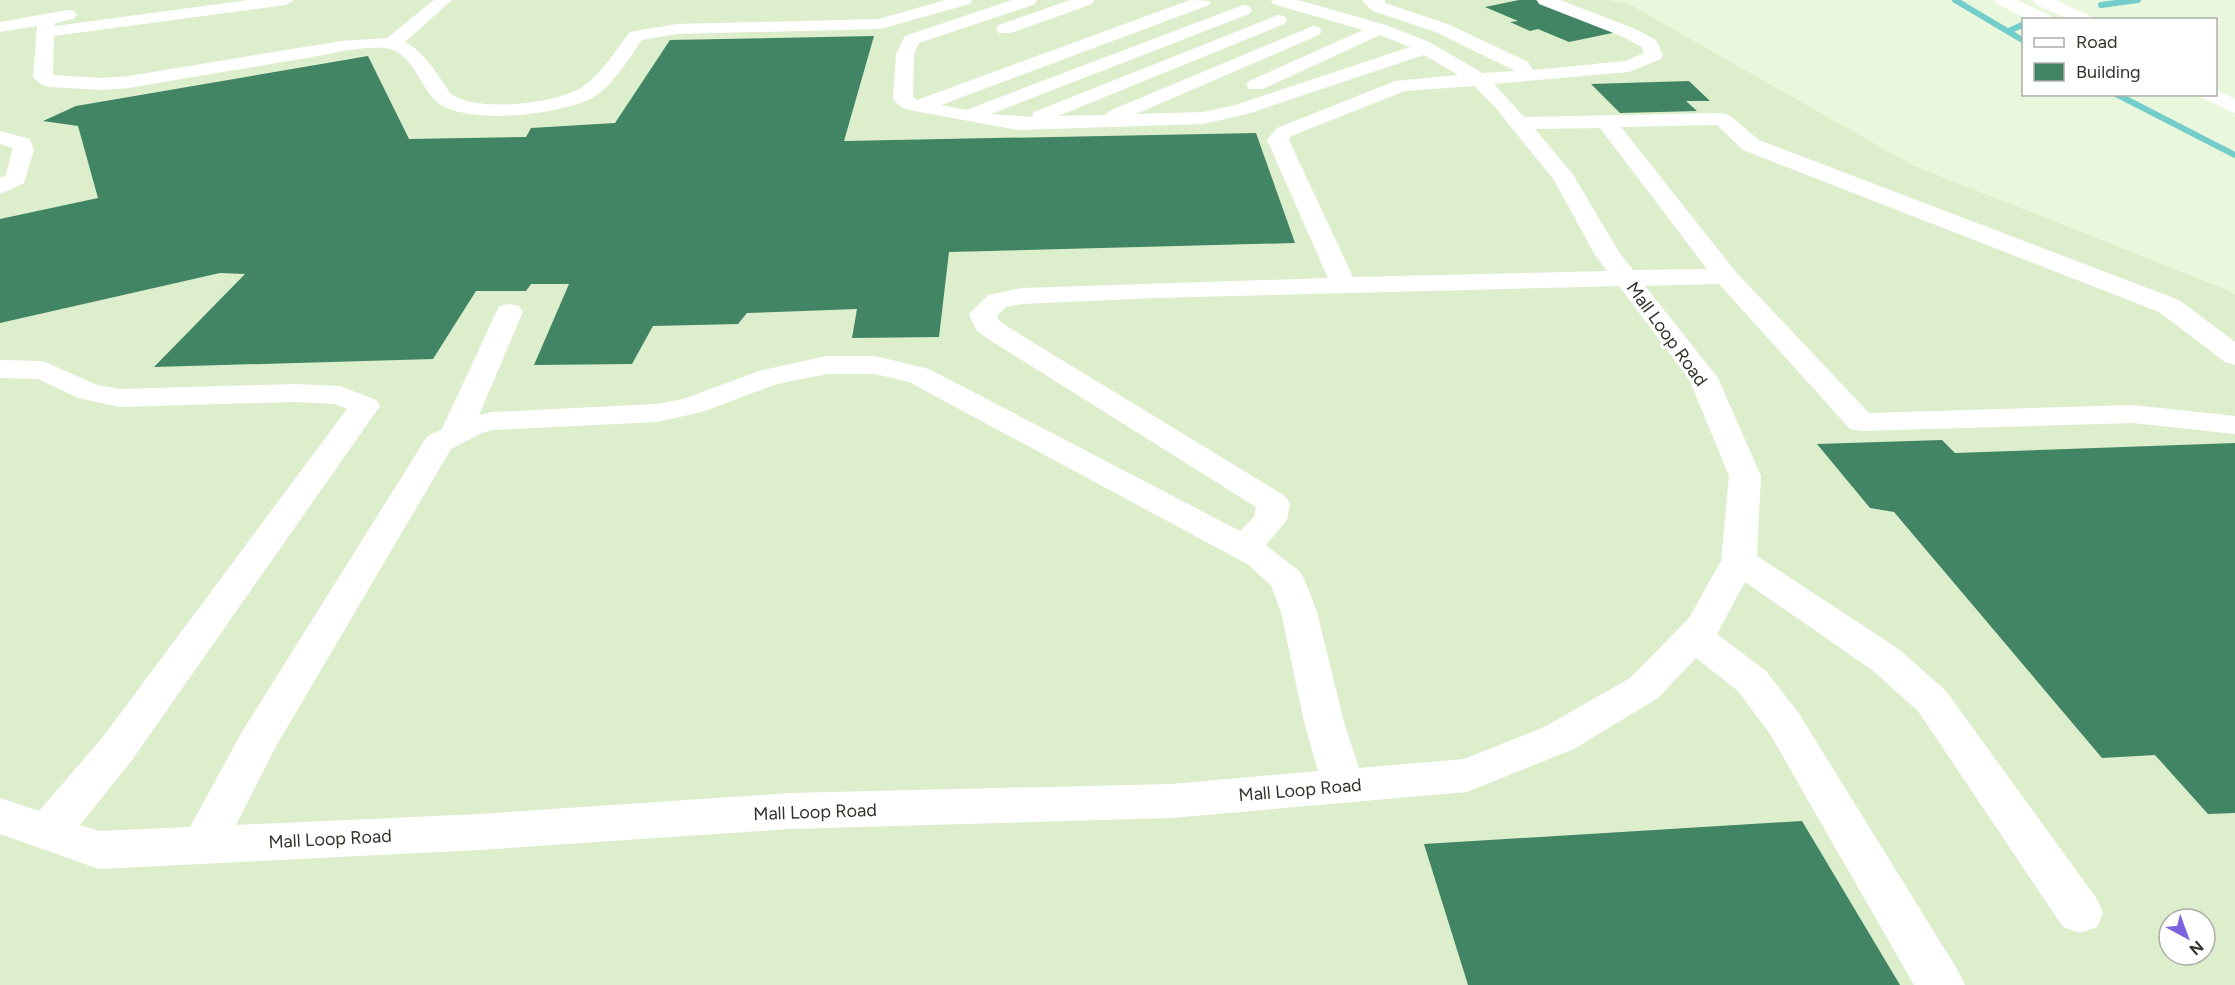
<svg xmlns="http://www.w3.org/2000/svg" width="2235" height="985" font-family="Figtree,sans-serif">
  <style>
    .built { fill: #dec; fill-rule: evenodd }
    .lines { fill: none; stroke-linecap: round; stroke-linejoin: round }
    .stream { stroke: #73cdcb; stroke-width: 6 }
    .building { fill: #418565 }
    .minor { fill: #fff; fill-rule: evenodd }
    .major { fill: #fff; fill-rule: evenodd }
    .labels { text-anchor: middle; dominant-baseline: central; stroke-width: 6; stroke-linejoin: round; paint-order: stroke }
    .street-label { font-size: 18px; fill: #2f352a; stroke: #fff }
  </style>
  <rect width="100%" height="100%" fill="#e9f8dc"/>
  <!-- built -->
  <path class="built" d="M0 0H1608L1629 4 1912 165 2227 290 2235 295V985H0ZM2169 919H2205V955H2169Z"/>
  <g class="lines">
    <!-- stream -->
    <path class="stream" d="M1955 0 2024 41
      M2101 5 2138 0
      M2009 31 2024 24
      M2116 94 2235 155"/>
  </g>
  <!-- building -->
  <path class="building" d="M1519 0H1535L1617 32 1569 42 1538 29 1530 31 1510 22 1518 21 1485 7Z
    M874 36 844 141 1256 133 1295 243 949 252 939 337 852 338 857 309 747 313 738 324 653 326 632 364 534 365 569 284H531L526 291H476L433 359 154 367 245 274 220 273 0 323V219L98 198 78 126 43 121 76 106 368 56 409 139 526 137 531 128 615 123 670 40Z
    M1689 81 1710 101H1686L1697 111 1620 113 1591 84Z
    M1942 440 1955 453 2235 443V813L2208 814 2155 755 2102 758 1894 512 1870 508 1817 444Z
    M1802 821 1900 985H1468L1424 844Z"/>
  <g class="lines">
    <!-- minor -->
    <path class="minor" d="M248 0H294L286 5 54 36 53 75 102 78 129 76 341 41 387 38 434 0H452L405 42C421 50 432 66 442 81 446 85 448 92 453 95 479 112 556 104 582 87 602 74 615 51 630 32L636 31 677 24 879 19 945 0H972L970 4 880 29 677 34 642 40C628 59 615 83 595 96 566 115 465 126 437 102 420 88 413 51 385 48 357 46 327 55 300 59 243 69 186 78 129 88L102 90 49 87 42 85 33 77 37 26 0 32V22L68 10 74 11 77 15 74 19 55 23V26Z
      M1012 0H1037L1035 4 919 43 914 54 913 97 917 100 1190 0 1211 1 1209 5 941 105 966 110 1243 5 1249 6 1252 10 1249 14 991 114 1032 117 1034 112 1278 15 1284 16 1287 20 1284 24 1058 116 1106 115 1109 111 1313 26 1319 27 1322 31 1319 35 1136 114 1203 112 1235 105 1410 47 1380 35 1263 89H1249L1246 85 1249 81 1363 30 1273 4 1271 0H1298L1386 25 1429 42 1483 73 1515 71 1438 33 1373 11 1363 2 1364 0H1385V3L1450 25 1528 62 1533 70 1625 61 1644 53 1642 47 1621 36 1539 4 1537 0H1560L1633 28 1656 40 1663 55 1661 59 1629 72 1494 84 1524 117 1722 113 1729 115 1759 140 2179 300 2235 342V365L2225 362 2159 312 1743 150 1717 125 1621 127 1735 271 1869 413 2133 405 2235 416V434L2133 423 1861 431 1850 429 1719 284 1645 286 1718 378 1761 476 1757 556 1900 650 1946 691 2097 899 2103 913 2097 927 2080 933 2063 927 1918 711 1872 670 1745 582 1717 634 1766 671 1798 712 1957 969 1965 985H1914L1770 734 1738 691 1696 658 1658 698 1574 749 1467 792 1171 818 790 829 479 850 99 869 0 834V798L39 811 102 738 347 409 335 404 295 402 120 407 78 398 38 379 0 378V360L43 361 97 385 120 389 295 384 340 386 376 400 380 406 132 760 80 825 99 831 190 827 243 730 423 443 428 436 442 429 499 306 509 304 519 306 523 312 479 415 492 412 657 404 683 399 759 371 827 356H875L929 369 1240 531 1254 517 1256 507 988 339 976 330 969 314 988 295 1022 288 1328 278 1267 140 1277 128 1395 81 1458 75 1424 55 1247 114 1203 124 1018 130 909 110 902 108 893 99 896 54 905 36ZM1474 86 1494 106 1554 180 1595 255 1607 271 1353 277 1289 140 1291 136 1405 91ZM1600 128 1707 269 1633 270 1619 252 1572 173 1535 129ZM1619 286 1689 379 1729 476 1721 561 1689 618 1630 678 1544 727 1464 759 1359 768 1344 722 1317 612 1305 581 1300 572 1266 545 1287 520 1290 503 1285 496 1008 327 999 320 997 316 1006 307 1022 304 1156 298ZM827 374H875L909 382 1249 565 1271 586 1281 612 1304 722 1318 771 1171 784 790 793 479 814 236 825 275 748 451 449 482 433 492 430 657 422 702 412 777 384Z
      M1070 0H1094L1092 4 1011 33H999L996 29 999 25Z
      M0 131 30 139 34 150 24 183 0 194V178L6 175 12 150V148L0 144Z"/>
    <!-- major -->
    <path class="major" d="M1995 0H2017L2051 16 2053 20H2030L1997 4Z
      M2033 0H2055L2091 16 2093 20H2070L2035 4Z
      M2216 90 2235 99V113L2202 98 2199 94H2216Z"/>
  </g>
  <g class="labels">
    <!-- street labels -->
    <g class="street-label">
      <text transform="translate(1667 334) rotate(54)">Mall Loop Road</text>
      <text transform="translate(1300 790) rotate(-5)">Mall Loop Road</text>
      <text transform="translate(815 812) rotate(-2)">Mall Loop Road</text>
      <text transform="translate(330 839) rotate(-3)">Mall Loop Road</text>
    </g>
  </g>
  <!-- legend -->
  <rect x="2022" y="18" width="195" height="78" fill="#ffffff" stroke="#acaeaa" stroke-width="1.5"/>
  <rect x="2034" y="38" width="30" height="9" fill="#ffffff" stroke="#acaeaa" stroke-width="1.5"/>
  <text x="2076" y="48" font-size="18" fill="#2f352a">Road</text>
  <rect x="2034" y="63" width="30" height="18" fill="#418565" stroke="#acaeaa" stroke-width="1.5"/>
  <text x="2076" y="78" font-size="18" fill="#2f352a">Building</text>
  <!-- north arrow -->
  <g transform="translate(2187 937) rotate(139)"><circle r="28" fill="#ffffff" stroke="#acaeaa" stroke-width="1.5"/>
  <path d="M0-4.5L10 22L0 15L-10 22Z" fill="#7b63de"/>
  <text y="-9" font-size="16" font-weight="bold" text-anchor="middle" fill="#2f352a">N</text>
  </g>
</svg>
